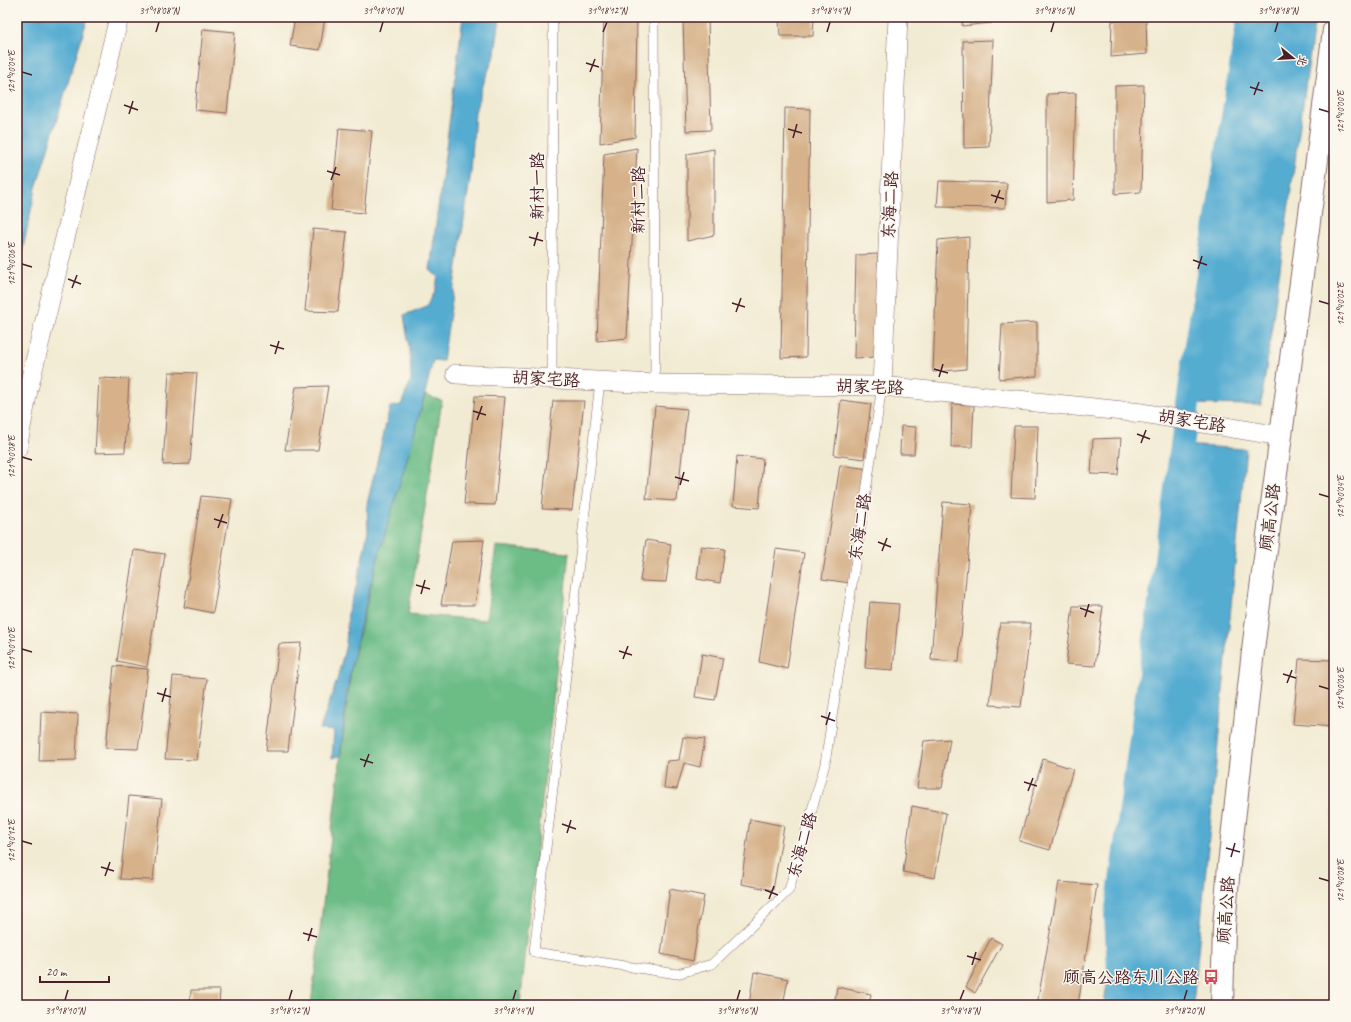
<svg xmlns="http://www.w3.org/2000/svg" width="1351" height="1022" font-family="Caveat,'LXGW WenKai TC',sans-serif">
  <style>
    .forest { fill: #6cbc86; stroke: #5b6e58 }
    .water { fill: #54acd1; stroke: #4f667e }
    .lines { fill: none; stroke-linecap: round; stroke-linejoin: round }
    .canal { stroke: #54acd1; stroke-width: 24 }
    .building { fill: #d6b189 }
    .lane-casing { stroke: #856666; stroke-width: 10 }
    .street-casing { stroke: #856666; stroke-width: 20 }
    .secondary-casing { stroke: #856666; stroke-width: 24 }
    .lane { stroke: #fff; stroke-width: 9 }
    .street { stroke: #fff; stroke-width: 19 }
    .secondary { stroke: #fff; stroke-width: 22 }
    .ticks { fill: none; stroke: #4a1f2b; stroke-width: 1.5 }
    .labels { text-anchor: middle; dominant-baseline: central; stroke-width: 3; stroke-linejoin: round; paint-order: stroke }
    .street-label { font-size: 17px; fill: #4a1f2b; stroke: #fbf7ec }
    .poi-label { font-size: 17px; fill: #4a1f2b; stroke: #fbf7ec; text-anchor: end }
    .neatline { fill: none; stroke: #4a1f2b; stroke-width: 1.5 }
    .ticks-label { font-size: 10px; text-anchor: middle; fill: #4a1f2b }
  </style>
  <rect width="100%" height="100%" fill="#fbf7ec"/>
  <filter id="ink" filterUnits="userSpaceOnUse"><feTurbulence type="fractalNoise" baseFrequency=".025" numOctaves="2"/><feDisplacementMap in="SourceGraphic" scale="8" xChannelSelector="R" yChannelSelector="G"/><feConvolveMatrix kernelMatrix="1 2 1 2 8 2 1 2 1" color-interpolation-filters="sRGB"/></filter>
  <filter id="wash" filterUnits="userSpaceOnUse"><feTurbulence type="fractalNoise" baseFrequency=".012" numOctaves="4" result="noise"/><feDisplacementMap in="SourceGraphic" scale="16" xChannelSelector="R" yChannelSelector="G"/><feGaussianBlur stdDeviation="0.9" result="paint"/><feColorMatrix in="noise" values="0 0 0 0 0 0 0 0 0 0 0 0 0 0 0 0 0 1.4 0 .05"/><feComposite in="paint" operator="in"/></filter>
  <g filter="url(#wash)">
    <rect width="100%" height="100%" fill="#f2ebd3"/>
    <!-- forest -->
    <path class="forest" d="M425 395 442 401 408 614 486 620 496 546 569 553 520 1005H311L351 669 377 561Z"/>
    <!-- water -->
    <path class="water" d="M17 17H88L36 188 17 275Z
      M463 17H500L495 54 485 79 475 112 471 172 443 361 433 360C410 464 371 564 351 669 345 697 344 727 340 756L332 758 334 731 320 729 337 680 346 644 348 611 357 584 368 531 367 504 390 407 401 405 411 380 410 353 404 315 427 306 435 292 438 277 430 270Z
      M1251 17H1315L1261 405 1188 404Z
      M1182 445 1246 449 1193 1005H1104Z"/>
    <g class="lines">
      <!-- canal -->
      <path class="canal" d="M1121 1005 1116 916 1191 382 1249 17"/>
    </g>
    <g id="blocks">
      <!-- building -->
      <path class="building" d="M295 17H325L320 50 290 46Z
        M604 17H637L635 137 600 143Z
        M683 17H708L711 130 686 131Z
        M779 17H814L813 36H780Z
        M963 17H992V23L962 26Z
        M1146 18 1147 54 1111 57 1112 21Z
        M203 29 235 32 227 113 195 110Z
        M993 40 989 147 964 148 963 41Z
        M1144 85 1141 192 1115 194V86Z
        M1076 93 1073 200 1047 202V94Z
        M785 108 810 109 806 357 781 358Z
        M339 128 372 131 364 213 331 210Z
        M637 148 627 338 597 341 604 154Z
        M714 149V235L687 241V154Z
        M939 181 1007 183 1005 208 937 207Z
        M313 229 347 232 338 312 305 311Z
        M969 237 966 369 933 372 938 240Z
        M878 254 876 357 854 358 856 255Z
        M1037 322V376L999 379 1002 324Z
        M169 372 197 373 190 464 163 465Z
        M99 378 129 379 125 452 95 453Z
        M328 386 318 450H285L296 387Z
        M475 396 505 397 495 505 464 504Z
        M841 400 871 404 864 459 834 455Z
        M553 401H584L572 510 542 509Z
        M952 404 974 405 972 447H951Z
        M655 406 687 409 677 501 646 499Z
        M901 426 916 427 914 454H900Z
        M1014 426H1038L1035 498 1011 497Z
        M1121 438 1118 475 1091 474 1093 439Z
        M737 456 763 459 759 508 733 506Z
        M840 465 869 469 850 583 822 579Z
        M201 496 232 499 213 613 184 607Z
        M943 502 972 504 959 662 931 660Z
        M484 540 475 605H441L452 541Z
        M646 540 671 544 666 582 640 581Z
        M701 546 725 549 720 583 697 579Z
        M776 549 804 553 787 669 759 662Z
        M134 550 165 554 147 667 117 661Z
        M870 602 899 604 893 670 865 668Z
        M1073 606H1103L1095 666 1066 664Z
        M1000 623H1031L1021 707 990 705Z
        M301 643 288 751H266L279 644Z
        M702 654 723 658 715 700 695 697Z
        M1299 659 1334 660V727L1293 724Z
        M114 666 148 669 138 749 106 748Z
        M173 676 207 679 197 760 165 759Z
        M41 712 78 714 76 760 39 761Z
        M683 737 705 739 700 767 684 763 677 789 664 788 667 761 679 760Z
        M950 739 942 788H917L924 741Z
        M1043 759 1073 769 1050 850 1019 841Z
        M129 796 162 799 153 880 120 879Z
        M912 806 946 813 935 878 903 872Z
        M1333 806H1334V832H1331Z
        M750 819 784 826 773 890 741 884Z
        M1059 882 1097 885 1078 1005H1037Z
        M670 889 704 896 693 961 661 954Z
        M991 938 1002 944 975 993 966 987Z
        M754 972 788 979 783 1005H749Z
        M837 987 871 994 869 1005H834Z
        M191 990H220L219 1005H190Z
        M578 1002 588 1004 587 1005H578Z"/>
    </g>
  </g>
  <g filter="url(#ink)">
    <use href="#blocks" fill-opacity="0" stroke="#856666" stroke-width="1"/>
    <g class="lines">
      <defs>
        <path id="lane" d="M654 17 655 384
          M552 380 553 17
          M600 382 534 952 677 974 712 964 789 890 825 764 882 386"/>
        <path id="street" d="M456 374 655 384 882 386 1142 413 1281 436
          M882 386 898 17
          M17 449 28 390 119 17"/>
        <path id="secondary" d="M1222 1005 1224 927 1229 865 1254 642 1334 30"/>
      </defs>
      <!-- lane casing -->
      <use href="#lane" class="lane-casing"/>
      <!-- street casing -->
      <use href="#street" class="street-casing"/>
      <!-- secondary casing -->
      <use href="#secondary" class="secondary-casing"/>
      <!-- lane -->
      <use href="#lane" class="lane"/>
      <!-- street -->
      <use href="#street" class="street"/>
      <!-- secondary -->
      <use href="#secondary" class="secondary"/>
    </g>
  </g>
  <!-- ticks -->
  <path class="ticks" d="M156 32 159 22M380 32 383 22M603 32 607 22M827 32 830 22M1051 32 1054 22M1275 32 1278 22M586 63 599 67M22 72 32 75M590 72 595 59M1250 87 1263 91M1254 95 1259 82M124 105 138 110M1319 109 1329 112M129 114 133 101M788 129 802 133M793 138 797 124M327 171 340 175M331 180 336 167M991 195 1004 199M995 203 1000 190M529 237 543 241M534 246 538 232M1193 260 1207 265M22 264 32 267M1198 269 1202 256M68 279 81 284M72 288 77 275M1319 301 1329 304M732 303 745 307M736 312 741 298M270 345 284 349M275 354 279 341M934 369 948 373M939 377 943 364M473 411 486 415M477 420 482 406M1137 434 1150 439M1141 443 1146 430M22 457 32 460M675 477 689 481M680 485 684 472M1319 494 1329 497M214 519 227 523M218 528 223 514M878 542 891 547M882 551 887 538M416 585 430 589M421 594 425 580M1080 608 1094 613M1085 617 1089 604M22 649 32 652M619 651 632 655M623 659 628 646M1283 674 1296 678M1287 683 1292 670M1319 686 1329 689M157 693 171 697M162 702 166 688M821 716 835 721M826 725 830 712M360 759 373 763M364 767 369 754M1024 782 1037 786M1028 791 1033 778M562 824 576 829M567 833 571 820M22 841 32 844M1226 848 1240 852M1231 857 1235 843M101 867 114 871M105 876 110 862M1319 878 1329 881M765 890 778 895M769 899 774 886M303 933 317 937M308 941 312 928M967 956 981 960M972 965 976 952M65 1000 68 990M289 1000 292 990M513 1000 516 990M737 1000 740 990M960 1000 964 990M1184 1000 1187 990"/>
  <!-- icons -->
  <defs>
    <symbol id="bus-bare" viewBox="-9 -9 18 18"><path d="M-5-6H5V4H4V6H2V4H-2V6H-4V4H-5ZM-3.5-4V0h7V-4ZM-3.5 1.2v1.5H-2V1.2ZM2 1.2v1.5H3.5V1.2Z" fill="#d1495b" stroke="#fbf7ec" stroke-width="2.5" paint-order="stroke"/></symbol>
  </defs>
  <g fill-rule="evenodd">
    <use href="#bus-bare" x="1200" y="966" width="22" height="22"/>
  </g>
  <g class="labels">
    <!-- street labels -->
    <g class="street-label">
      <text transform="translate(537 186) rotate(-90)">新村一路</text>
      <text transform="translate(638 200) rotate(-90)">新村二路</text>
      <text transform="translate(890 205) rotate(-87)">东海二路</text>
      <text transform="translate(546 379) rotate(3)">胡家宅路</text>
      <text transform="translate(870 387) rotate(2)">胡家宅路</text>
      <text transform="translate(1192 421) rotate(9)">胡家宅路</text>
      <text transform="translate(1270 517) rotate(-83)">顾高公路</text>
      <text transform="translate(860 527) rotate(-81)">东海二路</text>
      <text transform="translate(802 845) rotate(-74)">东海二路</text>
      <text transform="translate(1226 910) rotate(-86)">顾高公路</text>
    </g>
    <!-- poi labels -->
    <g class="poi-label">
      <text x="1199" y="977">顾高公路东川公路</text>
    </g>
  </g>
  <!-- margin -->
  <rect width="1351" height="1022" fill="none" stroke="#fbf7ec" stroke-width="44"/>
  <!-- north arrow -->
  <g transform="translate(1293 58) rotate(108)" stroke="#fbf7ec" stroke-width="3" paint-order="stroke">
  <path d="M0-3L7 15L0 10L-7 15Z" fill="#4a1f2b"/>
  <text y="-6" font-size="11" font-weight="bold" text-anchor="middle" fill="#4a1f2b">北</text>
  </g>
  <!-- scale -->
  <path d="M40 976v6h69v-6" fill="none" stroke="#4a1f2b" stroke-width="2"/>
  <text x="46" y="976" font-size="12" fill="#4a1f2b" stroke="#fbf7ec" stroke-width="3" paint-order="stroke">20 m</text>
  <rect x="22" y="22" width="1307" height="978" class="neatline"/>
  <g class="ticks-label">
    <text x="159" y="14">31°18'08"N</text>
    <text x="383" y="14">31°18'10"N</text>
    <text x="607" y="14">31°18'12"N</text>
    <text x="830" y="14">31°18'14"N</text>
    <text x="1054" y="14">31°18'16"N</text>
    <text x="1278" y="14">31°18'18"N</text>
    <text transform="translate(11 72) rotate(-90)" y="4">121°40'04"E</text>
    <text transform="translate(1340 112) rotate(-90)" y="4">121°40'00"E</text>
    <text transform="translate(11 264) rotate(-90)" y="4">121°40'06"E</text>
    <text transform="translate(1340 304) rotate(-90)" y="4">121°40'02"E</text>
    <text transform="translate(11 457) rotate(-90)" y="4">121°40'08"E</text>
    <text transform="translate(1340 497) rotate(-90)" y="4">121°40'04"E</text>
    <text transform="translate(11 649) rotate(-90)" y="4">121°40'10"E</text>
    <text transform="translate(1340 689) rotate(-90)" y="4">121°40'06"E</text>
    <text transform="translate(11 841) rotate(-90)" y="4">121°40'12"E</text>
    <text transform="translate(1340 881) rotate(-90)" y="4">121°40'08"E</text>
    <text x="65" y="1014">31°18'10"N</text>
    <text x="289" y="1014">31°18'12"N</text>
    <text x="513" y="1014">31°18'14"N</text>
    <text x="737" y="1014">31°18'16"N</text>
    <text x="960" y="1014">31°18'18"N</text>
    <text x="1184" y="1014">31°18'20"N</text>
  </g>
</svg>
